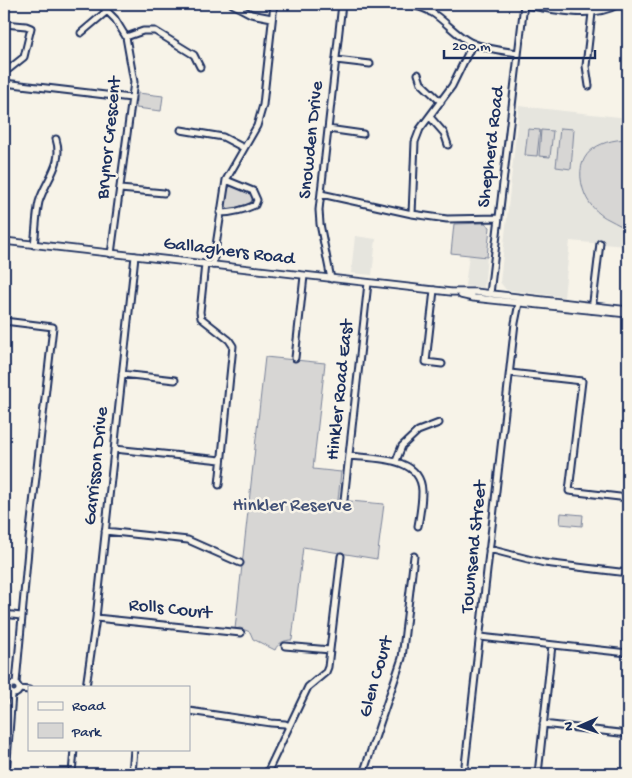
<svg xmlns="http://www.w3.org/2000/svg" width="632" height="778" font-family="'Gochi Hand',sans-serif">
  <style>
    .built { fill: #e6e5de }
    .green { fill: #d7d6d4; stroke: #798299 }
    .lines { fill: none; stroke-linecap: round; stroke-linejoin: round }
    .minor-casing { stroke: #1b2f5e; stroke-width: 9 }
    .tertiary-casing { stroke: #1b2f5e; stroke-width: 9 }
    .minor { stroke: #f7f3e8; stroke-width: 5 }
    .tertiary { stroke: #f7f3e8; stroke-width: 5.5 }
    .labels { text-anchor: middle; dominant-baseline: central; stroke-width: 5; stroke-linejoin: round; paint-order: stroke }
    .street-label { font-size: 19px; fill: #1b2f5e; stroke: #f7f3e8 }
    .park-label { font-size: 19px; fill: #415076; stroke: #f7f3e8 }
  </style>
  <rect width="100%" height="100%" fill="#f7f3e8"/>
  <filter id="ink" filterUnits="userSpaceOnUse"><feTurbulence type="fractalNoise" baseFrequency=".02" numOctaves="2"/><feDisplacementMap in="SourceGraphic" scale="10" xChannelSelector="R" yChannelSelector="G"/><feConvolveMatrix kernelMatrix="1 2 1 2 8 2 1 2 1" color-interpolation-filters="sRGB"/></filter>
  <g filter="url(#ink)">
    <!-- built -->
    <path class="built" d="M519 106 628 118V242H626L625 246 570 241 564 297 506 290 500 282Z
      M355 236 376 239 372 275 351 273Z
      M469 255 487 257 484 288 465 286Z"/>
    <!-- green -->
    <path class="green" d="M138 93 163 96 161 111 136 108Z
      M560 128 574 129 571 169 556 167Z
      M528 129 540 130 537 156 525 155Z
      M541 130 553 131 550 157 539 156Z
      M628 139V228C622 227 616 223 610 220 597 214 587 203 583 189 573 154 597 140 628 139Z
      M231 186 251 194 253 197 250 204 229 209 224 204C225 197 225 191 231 186Z
      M485 223 490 227 487 257 451 253 454 224Z
      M265 357 325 363 313 469 341 472 338 500 384 504 377 559 303 547 292 640C284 640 278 643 275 650L253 639 250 632 240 628 235 629Z
      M561 513 583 515 582 526 560 524Z"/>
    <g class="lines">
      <defs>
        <path id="minor" d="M100 4 115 19 126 37 134 82 111 254
          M232 4 251 14 272 18
          M397 4C409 5 421 6 431 12 446 21 456 36 472 43 487 49 503 51 518 53
          M524 5C554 9 592 20 619 4
          M430 12 433 4
          M4 24 26 26 31 28 24 57 9 69 4 70
          M81 33 107 11
          M126 37 143 31H155L194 55 200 67
          M336 60 370 64
          M418 74 421 83 441 102
          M4 83 131 98
          M589 86 586 66 592 13
          M430 117 444 133 448 145
          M328 129 363 134
          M181 130 223 137 244 148
          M120 189 164 193
          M321 194 412 214 447 219 499 218
          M220 213C233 213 244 210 255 205L257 200 253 191 226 180
          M412 214 415 142 420 129 452 86 473 43
          M34 245C36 231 36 215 39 202 46 179 64 164 56 139
          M205 264 200 312 201 318 229 340 233 346 219 485
          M213 265 226 180 257 126 263 105 274 4
          M331 279 320 224 319 210 342 4
          M434 290 426 362 442 364
          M490 294 524 4
          M592 310 600 243
          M627 314 628 302
          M4 321 53 327 29 539 16 683
          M295 358 304 276
          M510 373 582 381 569 491 628 498
          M122 374 175 380
          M114 449 221 460
          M349 456C374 459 421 456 422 491 422 503 420 515 418 526
          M396 461 402 446 418 431 439 423
          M344 500 368 283
          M105 531 188 540 240 563
          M489 549 544 563 628 573
          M4 614 21 616
          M96 618 241 633
          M480 637 628 653
          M285 646 330 650
          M9 689a5 5 0 1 1 10 0a5 5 0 1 1-10 0Z
          M86 687 96 618 135 256
          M19 689 29 690
          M189 711 271 723 285 724 289 726
          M543 724 628 734
          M267 773 308 687 326 672 328 667 341 556
          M6 774 12 694
          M72 774 74 749
          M132 774 134 749
          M363 774 402 658 414 556
          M464 774 515 323 519 303
          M538 774 552 645"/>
        <path id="tertiary" d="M4 241 451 292H475L628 310
          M461 295 474 298 628 314"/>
      </defs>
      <!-- minor casing -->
      <use href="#minor" class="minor-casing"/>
      <!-- tertiary casing -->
      <use href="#tertiary" class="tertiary-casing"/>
      <!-- minor -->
      <use href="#minor" class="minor"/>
      <!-- tertiary -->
      <use href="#tertiary" class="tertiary"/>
    </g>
  </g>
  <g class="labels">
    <!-- street labels -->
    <g class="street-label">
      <text transform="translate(110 138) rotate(-84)">Brynor Crescent</text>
      <text transform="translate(312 140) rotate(-84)">Snowden Drive</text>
      <text transform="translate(492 147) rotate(-83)">Shepherd Road</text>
      <text transform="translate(229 252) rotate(7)">Gallaghers Road</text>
      <text transform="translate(341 390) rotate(-84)">Hinkler Road East</text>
      <text transform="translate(97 466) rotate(-84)">Garrisson Drive</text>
      <text transform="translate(475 547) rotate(-84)">Townsend Street</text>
      <text transform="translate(170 610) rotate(6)">Rolls Court</text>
      <text transform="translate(377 677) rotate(-74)">Glen Court</text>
    </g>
    <!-- park labels -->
    <g class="park-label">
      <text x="292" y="506">Hinkler Reserve</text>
    </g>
  </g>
  <!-- margin -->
  <rect width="632" height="778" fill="none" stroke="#f7f3e8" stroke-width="20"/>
  <rect x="10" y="10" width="612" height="758" fill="none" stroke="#1b2f5e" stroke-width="2" filter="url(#ink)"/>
  <!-- legend -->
  <rect x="28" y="686" width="162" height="65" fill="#f7f3e8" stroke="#9fa5b1"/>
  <rect x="38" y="702" width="25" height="8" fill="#f7f3e8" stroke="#9fa5b1"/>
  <text x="72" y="710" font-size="15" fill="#1b2f5e">Road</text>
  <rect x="38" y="723" width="25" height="15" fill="#d7d6d4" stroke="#9fa5b1"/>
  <text x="72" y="736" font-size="15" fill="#1b2f5e">Park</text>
  <!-- north arrow -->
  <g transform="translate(580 726) rotate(268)" stroke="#f7f3e8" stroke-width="4" paint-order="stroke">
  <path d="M0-4L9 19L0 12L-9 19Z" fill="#1b2f5e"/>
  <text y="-8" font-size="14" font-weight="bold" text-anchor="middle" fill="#1b2f5e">N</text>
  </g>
  <!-- scale -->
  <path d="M444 50v8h151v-8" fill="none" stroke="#1b2f5e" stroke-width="2.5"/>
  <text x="452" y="50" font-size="15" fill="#1b2f5e" stroke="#f7f3e8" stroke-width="4" paint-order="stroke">200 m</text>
</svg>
